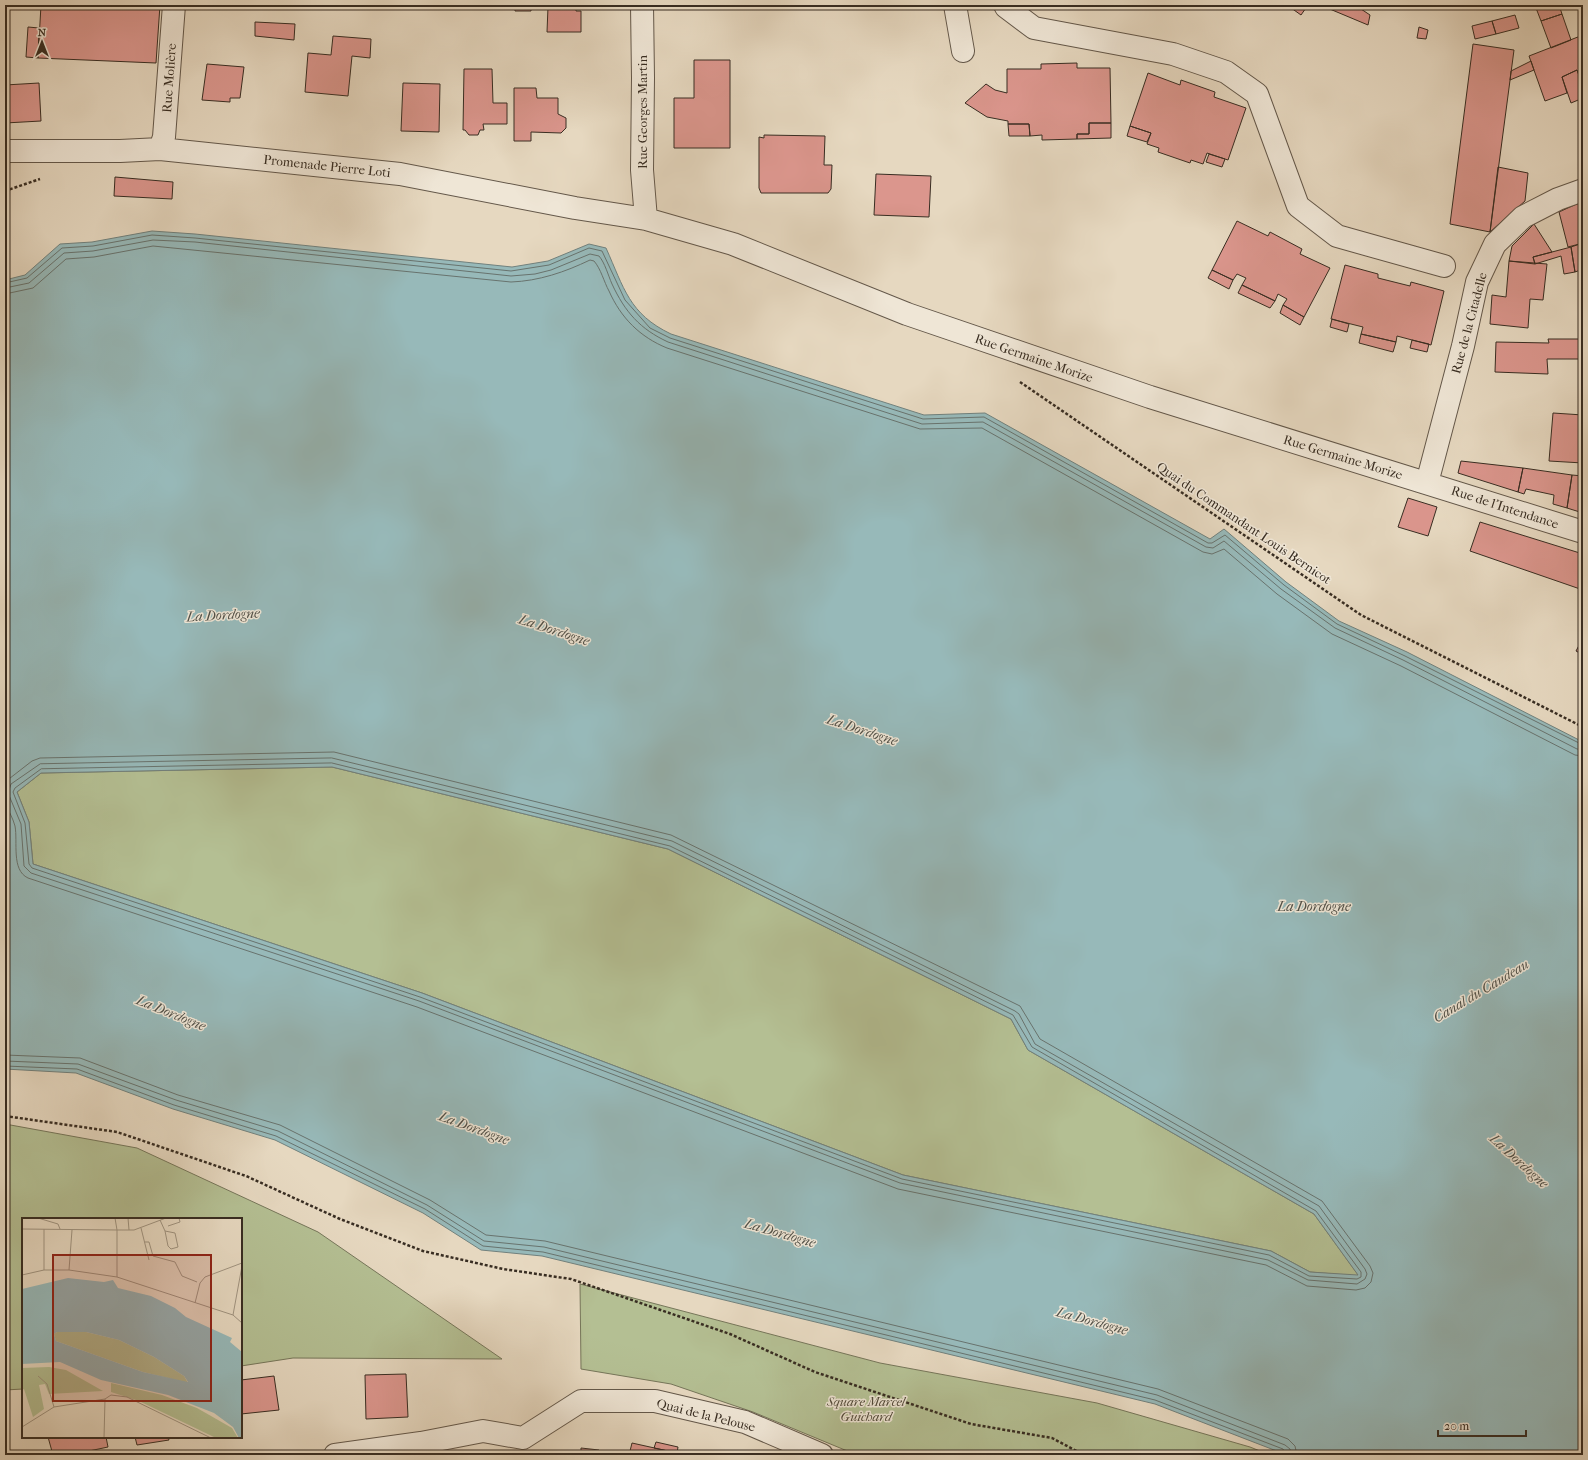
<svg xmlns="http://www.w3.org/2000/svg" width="1588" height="1460" font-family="'IM FELL French Canon',serif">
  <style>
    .green { fill: #b4bf93; stroke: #76765a }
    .water { fill: #97b9b9; stroke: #71817d; fill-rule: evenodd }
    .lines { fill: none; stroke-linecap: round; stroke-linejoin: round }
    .shore { stroke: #68736e; stroke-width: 1 }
    .building { fill: #db968d; stroke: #382d22 }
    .minor-casing { stroke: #64584a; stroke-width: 24 }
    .path { stroke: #382d22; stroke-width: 2.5; stroke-dasharray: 3 2; stroke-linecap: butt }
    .minor { stroke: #efe6d6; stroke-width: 22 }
    .labels { text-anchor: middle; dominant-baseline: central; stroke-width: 3; stroke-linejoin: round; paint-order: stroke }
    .street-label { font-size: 13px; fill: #382d22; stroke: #efe6d6 }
    .park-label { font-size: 13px; font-style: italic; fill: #514a39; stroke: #efe6d6 }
    .water-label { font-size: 14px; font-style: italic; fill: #505048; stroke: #efe6d6 }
    .inset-road { fill: none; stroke: #a09481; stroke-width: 1 }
    .view { fill: #8f2418; fill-opacity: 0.15; stroke: #8f2418; stroke-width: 2 }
    .inset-edge { fill: none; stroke: #382d22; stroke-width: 2 }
  </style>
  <rect width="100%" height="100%" fill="#e6d8c0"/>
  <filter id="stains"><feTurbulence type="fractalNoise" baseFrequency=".005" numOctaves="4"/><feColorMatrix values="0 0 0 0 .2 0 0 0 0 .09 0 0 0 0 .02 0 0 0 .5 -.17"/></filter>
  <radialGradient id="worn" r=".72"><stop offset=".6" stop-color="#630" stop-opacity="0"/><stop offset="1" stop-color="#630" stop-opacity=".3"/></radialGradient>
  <!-- green -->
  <path class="green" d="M332 767 668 849 1011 1019 1028 1050 1314 1214 1359 1276 1310 1272 1271 1251 903 1175 422 993 33 864 29 822 17 792 41 773Z
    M5 1124 137 1148 318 1232 502 1359 293 1358 241 1366V1219H23V1389L5 1390Z
    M580 1284 880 1363 1097 1403 1250 1447 1270 1455H857L753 1412 671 1384 581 1369Z"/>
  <!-- water -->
  <path class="water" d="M152 231 195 234 512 267 548 261 589 244 606 248C624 288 629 314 671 334L924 415 985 413 1210 539 1224 529 1286 582 1339 621 1407 652 1583 742V1455H1287L1155 1404 542 1256 481 1250 423 1213 275 1140 173 1109 76 1073 5 1069V280L25 275 60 244 92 242ZM332 767 668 849 1011 1019 1028 1050 1314 1214 1358 1275 1310 1272 1271 1251 903 1175 422 993 33 864 29 822 17 792 41 773Z"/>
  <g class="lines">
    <!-- shore -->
    <path class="shore" d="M5 283 27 278 62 248 93 246 152 235 195 238 511 271 549 265 589 248 602 251 625 300 650 328 670 338 923 419 984 417 1208 543H1212L1225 535 1284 585 1337 624 1405 656 1583 745
      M5 288 29 283 64 253 93 251 153 240 195 242 511 276 535 274 551 270 590 254 599 256C605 263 608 275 612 284 625 312 640 329 668 342L922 424 983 422 1206 547 1213 548 1224 541 1281 589 1335 628 1403 660 1577 749 1583 750
      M5 294 33 288 66 259 94 257 153 246 511 282C539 281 565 272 590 260L594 261C601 269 604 282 609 291 621 318 640 337 667 348L920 429 982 428 1203 552 1212 554 1224 549 1277 594 1332 634 1401 666 1575 755 1583 756
      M332 758 672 841 1015 1011 1019 1014 1035 1044 1319 1206 1365 1269 1367 1274 1365 1279 1357 1284 1308 1280 1268 1260 900 1183 419 1001 31 873 24 866 21 824 8 793 11 784 40 764Z
      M332 763 670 846 1013 1015 1032 1047 1316 1211 1361 1272V1277L1357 1279 1309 1276 1269 1255 902 1179 420 997 32 868 29 864 25 823 13 792 15 788 41 769Z
      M5 782 32 761 40 758 334 752 671 835 1020 1006 1040 1039 1322 1201 1370 1266 1373 1273 1371 1282 1365 1288 1356 1290 1307 1286 1266 1265 898 1189 417 1007 28 878C11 870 18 842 15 826 13 818 8 810 5 803
      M5 1055 80 1058 178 1095 280 1125 430 1200 486 1235 545 1241 1158 1389 1288 1439 1295 1446 1297 1455
      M5 1061 78 1064 176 1100 278 1131 427 1205 484 1241 544 1247 1157 1395 1285 1445 1290 1449 1291 1455
      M5 1066 77 1069 174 1105 276 1136 425 1209 483 1246 543 1252 1155 1400 1283 1449 1286 1455"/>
  </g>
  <!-- building -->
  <path class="building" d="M41 5H160L156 63 38 58Z
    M515 5H576V11H581V32H547L548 7H531V11H515Z
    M1287 5H1308L1301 15Z
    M1326 5H1355L1370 15 1368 25 1325 7Z
    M1546 5H1559L1562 14 1541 21 1536 8Z
    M1562 14 1571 40 1551 48 1541 21Z
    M1515 15 1519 28 1496 34 1492 21Z
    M1492 21 1496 34 1475 39 1472 26Z
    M255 22 295 24 294 40 255 36Z
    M28 27 39 28 38 58 26 57Z
    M1419 27 1428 30 1426 39 1417 38Z
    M1583 35V86L1577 70 1562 77 1567 93 1545 101 1529 56Z
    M333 36 371 39 370 58 352 56 348 96 305 92 308 53 331 55Z
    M1473 44 1514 50 1490 232 1450 224Z
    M694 60H730V148H674V98H694Z
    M1531 61 1534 70 1510 80 1511 71Z
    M1077 63V68H1110L1111 123H1089V134H1077V139L1042 140V135L1030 136 1029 124H1008V121L987 117 965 103 986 84 995 90 1007 93V69H1041V64Z
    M207 64 244 67 240 98H230V102L202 100Z
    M464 69H492L493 103H507V124H483L484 130H480L478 135H469L465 130H463Z
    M1577 70 1583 86V98L1571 103 1562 77Z
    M1148 73 1180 85 1181 80 1215 92 1214 97 1246 108 1228 160 1207 153 1203 164 1191 160 1190 163 1158 152 1159 148 1147 144 1151 133 1130 126Z
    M39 83 41 121 5 123V85Z
    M403 83 440 84 439 132 401 131Z
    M514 88H536L537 98H558V114L566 118V128L561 133 531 132V141H514Z
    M1089 123H1111V138L1077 139V134H1089Z
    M1008 124H1029L1030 136H1009Z
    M1130 126 1151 133 1147 142 1127 136Z
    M764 135 825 136 824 165H832L831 189 828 193H761L759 188V137L764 138Z
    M1209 154 1225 159 1222 167 1206 162Z
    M1498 167 1528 173 1525 201 1490 232Z
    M876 174 931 176 929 217 874 215Z
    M115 177 173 182 172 199 114 196Z
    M1583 201V243L1568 247 1559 212Z
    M1237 221 1268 236 1270 232 1302 249 1300 254 1330 268 1304 317 1283 305 1287 299 1278 294 1275 301 1242 285 1246 278 1237 274 1233 280 1212 270Z
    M1534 224 1552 252 1533 257 1535 264 1509 261 1512 246Z
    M1583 243V269L1575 272 1571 247Z
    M1571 247 1575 272 1564 274 1561 256 1535 264 1533 257Z
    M1509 261 1547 264 1543 300 1530 299 1528 328 1490 324 1492 295 1506 297Z
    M1345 265 1378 274V278L1410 286 1411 282 1444 291 1431 345 1397 336 1396 342 1361 334 1363 327 1331 319Z
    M1212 270 1233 280 1229 289 1208 278Z
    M1242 285 1275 301 1270 308 1238 293Z
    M1283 305 1304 317 1300 325 1280 313Z
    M1332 319 1349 324 1347 332 1330 327Z
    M1361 334 1396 342 1393 352 1359 343Z
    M1548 339H1581V359H1547L1548 374 1495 372 1496 342 1549 343Z
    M1412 340 1429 344 1427 352 1410 348Z
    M1553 413 1583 415V463L1549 461Z
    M1461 461 1523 468 1518 492 1458 473Z
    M1523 468 1572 475 1567 508 1553 504 1554 495 1526 489 1524 494 1518 492Z
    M1572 475 1583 476V513L1567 508Z
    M1408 498 1437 507 1428 536 1398 527Z
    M1480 522 1583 554V590L1470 551Z
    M1583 638V655L1576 651Z
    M406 1374 408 1417 366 1419 365 1375Z
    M274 1376 279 1410 241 1414V1380Z
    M48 1437H106L108 1447 70 1455H53Z
    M135 1437H168L169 1440 137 1445Z
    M656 1442 678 1447 677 1453 654 1448Z
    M632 1443 677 1453 676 1455H629Z
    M581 1448 599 1450 598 1453 597 1455H581Z"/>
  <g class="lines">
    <defs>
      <path id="minor" d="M642 5 643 78 642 170 646 219
        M955 5 963 51
        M1005 5 1006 7 1034 28 1173 54 1226 72 1257 94 1298 206 1337 236 1444 266
        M160 149 164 137 174 5
        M5 151H120L160 149 400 174 575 208 646 219 733 244 907 314 1150 397 1583 532
        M1427 483 1463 346 1477 282 1495 244 1523 217 1558 199 1583 190
        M523 1438 581 1401H655L745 1422 822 1455
        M335 1455 421 1443 483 1431 523 1438"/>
    </defs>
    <!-- minor casing -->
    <use href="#minor" class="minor-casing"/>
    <!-- path -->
    <path class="path" d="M5 191 40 179
      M1020 382 1361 615 1583 727
      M5 1116 117 1132 246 1176 340 1219 423 1251 503 1269 571 1279 730 1334 815 1372 971 1424 1052 1438 1084 1455"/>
    <!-- minor -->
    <use href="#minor" class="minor"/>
  </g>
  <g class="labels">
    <!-- street labels -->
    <g class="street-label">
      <text transform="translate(169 78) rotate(-86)">Rue Molière</text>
      <text transform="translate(642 112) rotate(-90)">Rue Georges Martin</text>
      <text transform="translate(327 166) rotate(6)">Promenade Pierre Loti</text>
      <text transform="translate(1469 323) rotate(-75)">Rue de la Citadelle</text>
      <text transform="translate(1034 358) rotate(19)">Rue Germaine Morize</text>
      <text transform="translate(1343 457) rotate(17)">Rue Germaine Morize</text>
      <text transform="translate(1505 507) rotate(18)">Rue de l'Intendance</text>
      <text transform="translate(1244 523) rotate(34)">Quai du Commandant Louis Bernicot</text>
      <text transform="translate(706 1415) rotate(14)">Quai de la Pelouse</text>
    </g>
    <!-- park labels -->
    <g class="park-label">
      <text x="866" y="1401">Square Marcel<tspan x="866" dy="15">Guichard</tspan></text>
    </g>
    <!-- water labels -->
    <g class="water-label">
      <text transform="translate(223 615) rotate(-3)">La Dordogne</text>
      <text transform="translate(554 630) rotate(18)">La Dordogne</text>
      <text transform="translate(862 730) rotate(18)">La Dordogne</text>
      <text x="1314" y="906">La Dordogne</text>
      <text transform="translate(1481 991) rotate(-31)">Canal du Caudeau</text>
      <text transform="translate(171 1013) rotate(22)">La Dordogne</text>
      <text transform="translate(474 1128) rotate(20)">La Dordogne</text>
      <text transform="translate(1519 1161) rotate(42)">La Dordogne</text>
      <text transform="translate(780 1233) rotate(16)">La Dordogne</text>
      <text transform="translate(1092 1321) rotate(15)">La Dordogne</text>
    </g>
  </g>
  <!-- overview -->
  <g transform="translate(22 1218)">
    <rect width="220" height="220" fill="#e6d8c0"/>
    <path d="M35 114H64L97 122 132 139 162 158 166 165 121 154 34 123 32 116ZM27 149 44 152 81 173 27 176 23 166 17 167 22 191 11 199 2 171 0 172V150ZM89 165 140 177 175 190 210 210 216 220H194L117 183 89 174Z" fill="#b4bf93"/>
    <path d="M46 60 82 64 91 62 96 70 129 78 153 90 164 99 210 120 208 124 220 134V220H217L211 209 192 195 146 177 79 162 38 144 0 146V71ZM35 114H64L97 122 132 139 162 158 166 164 121 154 34 123 32 116Z" fill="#97b9b9" fill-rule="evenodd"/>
    <path class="inset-road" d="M16 0 36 6 38 11M106 0 107 12M138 2 143 13 153 15 156 29 149 31 146 28 143 13M146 8 158 4 157 0M119 10 127 42M0 11 95 12 93 0M22 11V52M123 24H127L131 38 153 44 160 58 175 64M47 52 50 12M0 57 22 52H47L95 59 211 97M95 59V12H112L144 0M173 85 178 65 183 59 220 45M211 97 220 48M211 97 220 105M16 158 25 166 32 189M83 181 89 177 105 179 189 220M0 209 32 189 83 181M82 220 83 181"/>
    <path class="view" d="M31 37H189V183H31Z"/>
    <rect width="220" height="220" class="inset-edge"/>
  </g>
  <!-- margin -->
  <rect width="1588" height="1460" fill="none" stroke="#e6d8c0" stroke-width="20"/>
  <rect x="6" y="6" width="1576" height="1448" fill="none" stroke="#382d22" stroke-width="2"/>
  <rect x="10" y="10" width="1568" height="1440" fill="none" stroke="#382d22"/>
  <!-- north arrow -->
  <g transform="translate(42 42)" stroke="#efe6d6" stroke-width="3" paint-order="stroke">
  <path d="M0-3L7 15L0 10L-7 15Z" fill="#382d22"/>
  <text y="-6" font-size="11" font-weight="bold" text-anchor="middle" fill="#382d22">N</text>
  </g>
  <!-- scale -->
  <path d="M1438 1430v6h88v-6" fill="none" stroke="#382d22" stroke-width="2"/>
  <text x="1444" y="1430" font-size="12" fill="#382d22" stroke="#efe6d6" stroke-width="3" paint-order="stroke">20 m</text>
  <rect width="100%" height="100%" filter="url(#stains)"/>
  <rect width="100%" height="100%" fill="url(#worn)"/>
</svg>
